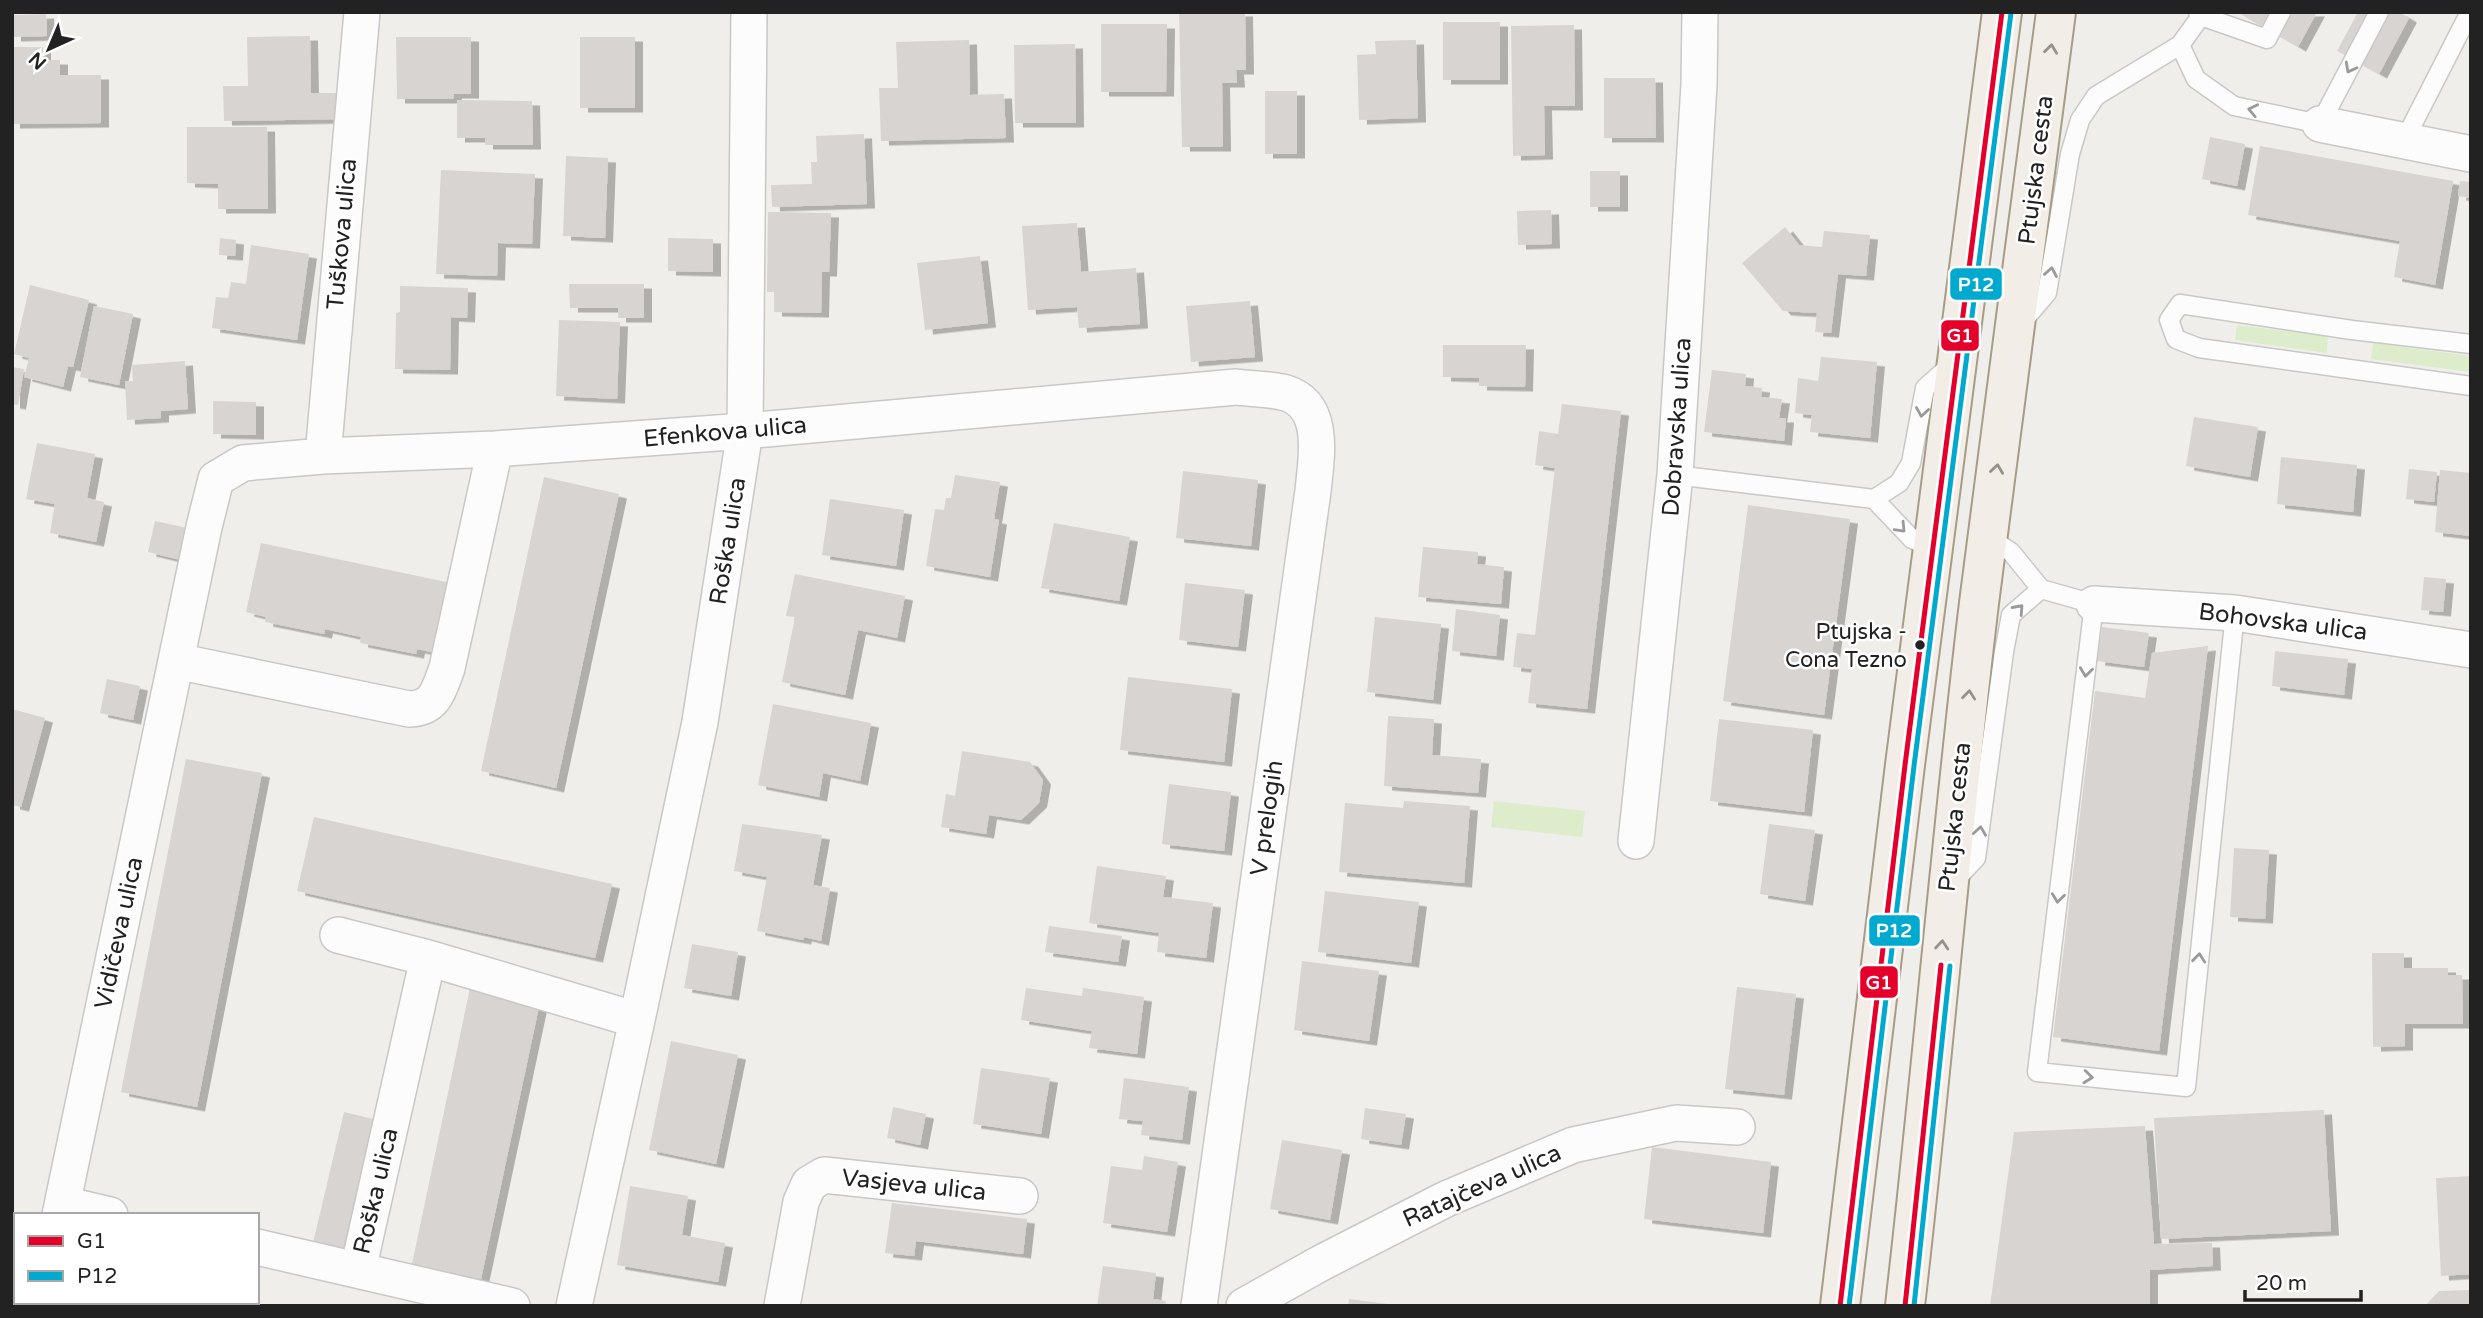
<svg xmlns="http://www.w3.org/2000/svg" width="2483" height="1318" font-family="'Varela Round',sans-serif">
  <style>
    .grass { fill: #ddeccb }
    .building { fill: #d7d4d2; filter: url(#shadow) }
    .lines { fill: none; stroke-linecap: round; stroke-linejoin: round }
    .service-casing { stroke: #c9c8c7; stroke-width: 21 }
    .minor-casing { stroke: #c9c8c7; stroke-width: 38 }
    .primary-casing { stroke: #a79c86; stroke-width: 42 }
    .service { stroke: #fdfcfc; stroke-width: 18 }
    .minor { stroke: #fdfcfc; stroke-width: 35 }
    .primary { stroke: #f3ede7; stroke-width: 38 }
    .bus-1-casing { stroke: #fff; stroke-width: 10 }
    .bus-2-casing { stroke: #fff; stroke-width: 10 }
    .bus-1 { stroke: #e4002b; stroke-width: 5 }
    .bus-2 { stroke: #00a9ce; stroke-width: 5 }
    .oneway { stroke: #95928e }
    .oneway2 { stroke: #9a9a9a }
    .bus-dot { fill: #222; stroke: #fff; stroke-width: 2.5 }
    .labels { text-anchor: middle; dominant-baseline: central; stroke-width: 5; stroke-linejoin: round; paint-order: stroke }
    .bus-label { font-size: 22px; fill: #222; stroke: #fff; text-anchor: end }
    .street-label { font-size: 24px; fill: #222; stroke: #fff }
    .line-badge { stroke: #fff; stroke-width: 2.5 }
    .badge-label { font-size: 19px; text-anchor: middle; font-weight: bold; fill: #fff }
  </style>
  <defs>
    <filter id="shadow"><feDropShadow dx="8" dy="4.5" stdDeviation="0" flood-color="#0004"/></filter>
  </defs>
  <rect width="100%" height="100%" fill="#f0eeeb"/>
  <!-- grass -->
  <path class="grass" d="M2237 325 2328 336 2327 353 2235 340Z
    M2373 343 2471 356V372L2371 359Z
    M1494 801 1585 811 1582 837 1491 827Z"/>
  <!-- building -->
  <path class="building" d="M1179 12H1245L1246 70H1236L1237 83H1222L1223 147H1182Z
    M2237 12H2317L2298 47Z
    M2358 12H2399L2409 18 2379 74 2337 51Z
    M46 14 47 36 13 37V15Z
    M1443 22H1500V80H1443Z
    M1101 24H1167L1166 92H1101Z
    M1574 25 1575 106H1544L1545 155 1513 156 1511 26Z
    M310 36 311 93H340L341 119 224 121 223 86H248L247 37Z
    M396 37H471V94H454L453 99H397Z
    M580 37H635V108H580Z
    M969 40 970 95 1004 94 1006 138 881 141 879 88H898L896 42Z
    M1416 40 1418 118 1359 120 1357 55 1376 54 1375 41Z
    M1075 44 1076 123H1015L1014 45Z
    M12 47H43V60H60V75H101V123L12 124Z
    M1604 78H1655L1656 138H1604Z
    M1265 91H1297V154H1265Z
    M457 100 532 101 533 145H485V138H457Z
    M187 127H267L268 209H218V184L187 183Z
    M864 134 867 204 772 207 771 185 812 184 811 162H817L816 136Z
    M2210 137 2245 144 2237 186 2202 179Z
    M2260 146 2453 181 2435 285 2394 277 2400 241 2248 215Z
    M566 156 608 158 605 238 563 236Z
    M441 170 535 174 532 244 498 243 497 276 436 274Z
    M1590 171H1620V207H1590Z
    M2460 181 2471 182V198L2458 196Z
    M1551 210 1552 244 1518 245 1517 211Z
    M768 212 831 213 829 272H822L821 313 774 312V292H767Z
    M1077 223 1081 272 1136 268 1140 324 1079 328 1077 307 1028 310 1022 226Z
    M1785 227 1799 245 1822 247 1824 231 1870 235 1866 276 1838 274 1831 333 1815 332 1817 313 1783 311 1742 263Z
    M220 238 236 240 235 256 219 255Z
    M668 238 713 239V272L668 271Z
    M251 245 309 254 297 340 212 328 216 297 228 298 231 282 246 284Z
    M980 256 988 323 925 330 917 263Z
    M569 284H644V318H618V308H570Z
    M30 285 89 300 73 367 68 366 63 387 24 377 29 358 14 354Z
    M400 286 468 288 467 318 451 317 450 370 395 369 396 313 400 312Z
    M1250 301 1255 357 1191 362 1186 306Z
    M94 306 133 314 119 385 80 377Z
    M559 320 620 322 617 399 556 396Z
    M1443 345H1526L1525 387 1479 386V378L1443 377Z
    M1821 357 1877 362 1870 438 1810 432 1812 415 1795 413 1798 378 1818 381Z
    M185 361 188 409 161 411V418L127 420 125 381H133L132 365Z
    M12 367 24 369 18 405 12 404Z
    M1712 370 1746 374 1745 386 1762 388 1761 397 1782 399 1779 418H1786L1784 441 1704 432Z
    M213 401 256 402V435L213 434Z
    M1562 404 1621 411 1587 709 1528 703 1532 669 1513 667 1517 633 1535 635 1555 468 1535 465 1539 431 1558 434Z
    M2194 417 2258 427 2250 477 2186 466Z
    M37 443 95 454 87 498 104 502 96 542 50 533 55 504 26 499Z
    M2281 457 2357 465 2353 512 2277 504Z
    M2409 469 2437 472 2434 502 2406 499Z
    M2440 470 2471 473V536L2435 532Z
    M1183 471 1258 480 1251 546 1176 538Z
    M955 475 1000 482 994 519 999 520 990 577 926 566 935 509 944 510 946 498H951Z
    M544 477 619 494 556 788 481 771Z
    M830 499 904 510 896 566 822 555Z
    M1748 505 1850 519 1824 715 1723 701Z
    M155 521 192 529 185 561 148 552Z
    M1054 523 1130 537 1119 601 1041 588Z
    M261 543 451 583 436 653 417 649 416 654 360 643 361 637 325 629 324 634 265 622 266 617 246 612Z
    M1423 547 1478 552 1477 564 1504 567 1501 604 1418 597Z
    M795 574 905 596 897 638 858 630 845 695 782 682 795 617 786 616Z
    M2424 577 2446 579 2443 612 2421 610Z
    M1185 583 1245 590 1238 647 1179 640Z
    M1456 609 1500 615 1496 656 1452 651Z
    M1375 617 1441 624 1433 700 1367 692Z
    M2102 627 2149 633 2144 667 2097 661Z
    M2208 646 2159 1051 2053 1037 2095 691 2145 698 2152 653Z
    M2275 651 2348 659 2344 695 2272 686Z
    M1128 677 1232 689 1224 762 1120 750Z
    M107 679 140 686 133 720 100 713Z
    M773 704 871 723 860 781 823 773 819 797 758 785Z
    M12 709 45 718 21 807 12 805Z
    M1388 716 1434 719 1432 755 1481 759 1478 793 1384 786Z
    M1719 719 1813 730 1804 812 1710 801Z
    M962 751 1030 762 1043 780 1039 803 1021 820 989 815 986 834 941 827 946 794 955 796Z
    M186 759 262 773 197 1107 121 1092Z
    M1169 784 1231 792 1224 851 1162 844Z
    M1404 801 1470 806 1464 883 1339 872 1345 803 1403 808Z
    M314 817 612 884 595 958 297 891Z
    M742 824 822 835 813 885 830 888 821 941 804 937 803 940 757 931 767 877 734 871Z
    M1769 824 1815 830 1805 901 1760 894Z
    M2234 848 2269 850 2265 919 2230 917Z
    M1097 866 1166 876 1163 897 1213 903 1206 958 1157 952 1159 933 1089 923Z
    M1325 891 1419 902 1411 963 1318 952Z
    M1049 926 1122 936 1118 962 1045 952Z
    M692 944 738 952 731 996 684 988Z
    M2372 953H2404V968H2448V975H2462L2463 1024H2405V1046L2373 1047Z
    M1302 961 1379 971 1369 1041 1294 1030Z
    M1737 987 1796 994 1784 1095 1725 1089Z
    M470 988 540 1002 481 1279 412 1264Z
    M1026 988 1082 996 1083 988 1144 997 1137 1054 1089 1048 1092 1031 1021 1020Z
    M671 1041 738 1055 716 1164 649 1150Z
    M981 1068 1050 1078 1041 1134 973 1124Z
    M1124 1078 1189 1087 1182 1140 1141 1135 1143 1121 1119 1119Z
    M893 1107 926 1114 920 1145 887 1138Z
    M1365 1108 1406 1114 1401 1145 1361 1139Z
    M2324 1110 2331 1231 2161 1239 2154 1118Z
    M344 1112 373 1119 343 1249 313 1243Z
    M2145 1126 2154 1244 2212 1243 2213 1266 2150 1270V1306H1990L2014 1132Z
    M1282 1140 1342 1150 1330 1220 1270 1209Z
    M1652 1147 1771 1162 1763 1233 1644 1219Z
    M1144 1156 1178 1162 1167 1232 1103 1223 1111 1166 1142 1170Z
    M2471 1176V1274L2441 1276 2436 1178Z
    M630 1186 688 1196 682 1235 725 1243 718 1282 617 1265Z
    M892 1203 1027 1219 1023 1254 916 1241 914 1256 885 1253Z
    M1103 1266 1156 1273 1153 1299 1166 1301 1165 1306H1097Z
    M2471 1290V1306H2425L2439 1291Z
    M1349 1299 1388 1304V1306H1348Z"/>
  <g class="lines">
    <defs>
      <path id="service" d="M2201 16 2267 39 2281 12
        M2180 45 2196 79 2234 106 2320 124 2379 12
        M2404 141 2470 12
        M2023 321 2047 293 2070 154 2080 120 2096 96 2180 45 2201 16 2198 12
        M2471 344 2352 330 2180 304 2169 320 2176 339 2199 348 2471 386
        M1675 475 1874 499 1899 483 1911 463 1925 388 1953 363
        M1874 499 1912 539 1933 548
        M1988 537 2011 552 2041 589 2094 604 2037 1072 2186 1087 2235 613
        M1955 880 1976 858 2004 652 2011 615 2041 589"/>
      <path id="minor" d="M2320 124 2471 154
        M323 456 362 12
        M2094 604 2235 613 2471 650
        M176 661 409 709C435 709 439 690 447 668L495 449
        M1636 841 1675 475 1699 85 1700 12
        M338 935 428 958 637 1020
        M63 1204 110 1215
        M60 1215 204 527 216 479 243 463 323 456 495 449 745 431 1236 387C1252 389 1271 389 1286 393 1327 406 1316 459 1313 491L1199 1306
        M257 1247 512 1306
        M358 1270 428 958
        M38 1306 39 1302
        M574 1306 637 1020 700 722 745 431 749 12
        M782 1306 801 1202 809 1184 824 1175 1020 1196
        M1244 1306 1321 1263 1446 1199 1573 1145 1676 1123 1737 1127"/>
      <path id="primary" d="M1840 1306 1905 765 2002 12
        M1905 1306C1932 1072 1951 837 1979 603 2003 406 2031 209 2056 12"/>
    </defs>
    <!-- service casing -->
    <use href="#service" class="service-casing"/>
    <!-- minor casing -->
    <use href="#minor" class="minor-casing"/>
    <!-- primary casing -->
    <use href="#primary" class="primary-casing"/>
    <!-- service -->
    <use href="#service" class="service"/>
    <!-- minor -->
    <use href="#minor" class="minor"/>
    <!-- primary -->
    <use href="#primary" class="primary"/>
    <defs>
      <path id="bus-1" d="M1840 1306 1905 765 2002 12
        M1905 1306 1941 965"/>
      <path id="bus-2" d="M1849 1306 1914 766 2011 13
        M1914 1306 1950 966"/>
    </defs>
    <!-- bus-1 casing -->
    <use href="#bus-1" class="bus-1-casing"/>
    <!-- bus-2 casing -->
    <use href="#bus-2" class="bus-2-casing"/>
    <!-- bus-1 -->
    <use href="#bus-1" class="bus-1"/>
    <!-- bus-2 -->
    <use href="#bus-2" class="bus-2"/>
  </g>
  <!-- one-way arrows -->
  <defs><path id="oneway-chevron" d="M-2-3.5L2.5 0L-2 3.5" fill="none" stroke-width="1.6" stroke-linecap="round" stroke-linejoin="round" transform="scale(1.75)"/></defs>
  <g class="oneway">
    <use href="#oneway-chevron" transform="translate(2051 49) rotate(-83)"/>
    <use href="#oneway-chevron" transform="translate(1997 469) rotate(-82)"/>
    <use href="#oneway-chevron" transform="translate(1969 695) rotate(-84)"/>
    <use href="#oneway-chevron" transform="translate(1942 945) rotate(-85)"/>
  </g>
  <g class="oneway2">
    <use href="#oneway-chevron" transform="translate(2350 68) rotate(118)"/>
    <use href="#oneway-chevron" transform="translate(2253 110) rotate(-168)"/>
    <use href="#oneway-chevron" transform="translate(2051 272) rotate(-80)"/>
    <use href="#oneway-chevron" transform="translate(1922 412) rotate(99)"/>
    <use href="#oneway-chevron" transform="translate(1901 528) rotate(47)"/>
    <use href="#oneway-chevron" transform="translate(2019 609) rotate(-48)"/>
    <use href="#oneway-chevron" transform="translate(2086 672) rotate(97)"/>
    <use href="#oneway-chevron" transform="translate(1980 831) rotate(-82)"/>
    <use href="#oneway-chevron" transform="translate(2058 898) rotate(97)"/>
    <use href="#oneway-chevron" transform="translate(2199 958) rotate(-84)"/>
    <use href="#oneway-chevron" transform="translate(2088 1077) rotate(6)"/>
  </g>
  <!-- markers -->
  <circle class="bus-dot" cx="1920" cy="645" r="6"/>
  <g class="labels">
    <!-- bus labels -->
    <g class="bus-label">
      <text x="1907" y="632">Ptujska -<tspan x="1907" dy="28">Cona Tezno</tspan></text>
    </g>
    <!-- street labels -->
    <g class="street-label">
      <text transform="translate(2036 170) rotate(-83)">Ptujska cesta</text>
      <text transform="translate(342 234) rotate(-85)">Tuškova ulica</text>
      <text transform="translate(1677 427) rotate(-86)">Dobravska ulica</text>
      <text transform="translate(725 432) rotate(-5)">Efenkova ulica</text>
      <text transform="translate(728 541) rotate(-81)">Roška ulica</text>
      <text transform="translate(2283 622) rotate(7)">Bohovska ulica</text>
      <text transform="translate(1955 817) rotate(-84)">Ptujska cesta</text>
      <text transform="translate(1267 818) rotate(-82)">V prelogih</text>
      <text transform="translate(119 933) rotate(-78)">Vidičeva ulica</text>
      <text transform="translate(914 1185) rotate(6)">Vasjeva ulica</text>
      <text transform="translate(1482 1186) rotate(-24)">Ratajčeva ulica</text>
      <text transform="translate(376 1191) rotate(-77)">Roška ulica</text>
    </g>
  </g>
  <g class="line-badge">
    <rect x="1949" y="267" width="54" height="34" rx="7" fill="#00a9ce"/>
    <rect x="1940" y="319" width="40" height="33" rx="7" fill="#e4002b"/>
    <rect x="1868" y="914" width="53" height="33" rx="7" fill="#00a9ce"/>
    <rect x="1859" y="965" width="40" height="34" rx="7" fill="#e4002b"/>
  </g>
  <g class="badge-label">
    <text x="1976" y="291">P12</text>
    <text x="1960" y="342">G1</text>
    <text x="1894" y="937">P12</text>
    <text x="1879" y="989">G1</text>
  </g>
  <!-- border -->
  <rect width="2483" height="1318" fill="none" stroke="#222222" stroke-width="28"/>
  <!-- legend -->
  <rect x="14" y="1213" width="245" height="91" fill="#ffffff" stroke="#a7a7a7" stroke-width="2"/>
  <rect x="28" y="1236" width="35" height="10" fill="#e4002b" stroke="#a7a7a7" stroke-width="2"/>
  <text x="77" y="1248" font-size="21" fill="#222222">G1</text>
  <rect x="28" y="1271" width="35" height="10" fill="#00a9ce" stroke="#a7a7a7" stroke-width="2"/>
  <text x="77" y="1283" font-size="21" fill="#222222">P12</text>
  <!-- north arrow -->
  <g transform="translate(49 49) rotate(224)" stroke="#ffffff" stroke-width="5" paint-order="stroke">
  <path d="M0-5L12 26L0 18L-12 26Z" fill="#222222"/>
  <text y="-10" font-size="19" font-weight="bold" text-anchor="middle" fill="#222222">N</text>
  </g>
  <!-- scale -->
  <path d="M2245 1290v10h116v-10" fill="none" stroke="#222222" stroke-width="3.5"/>
  <text x="2256" y="1290" font-size="21" fill="#222222" stroke="#ffffff" stroke-width="5" paint-order="stroke">20 m</text>
</svg>
